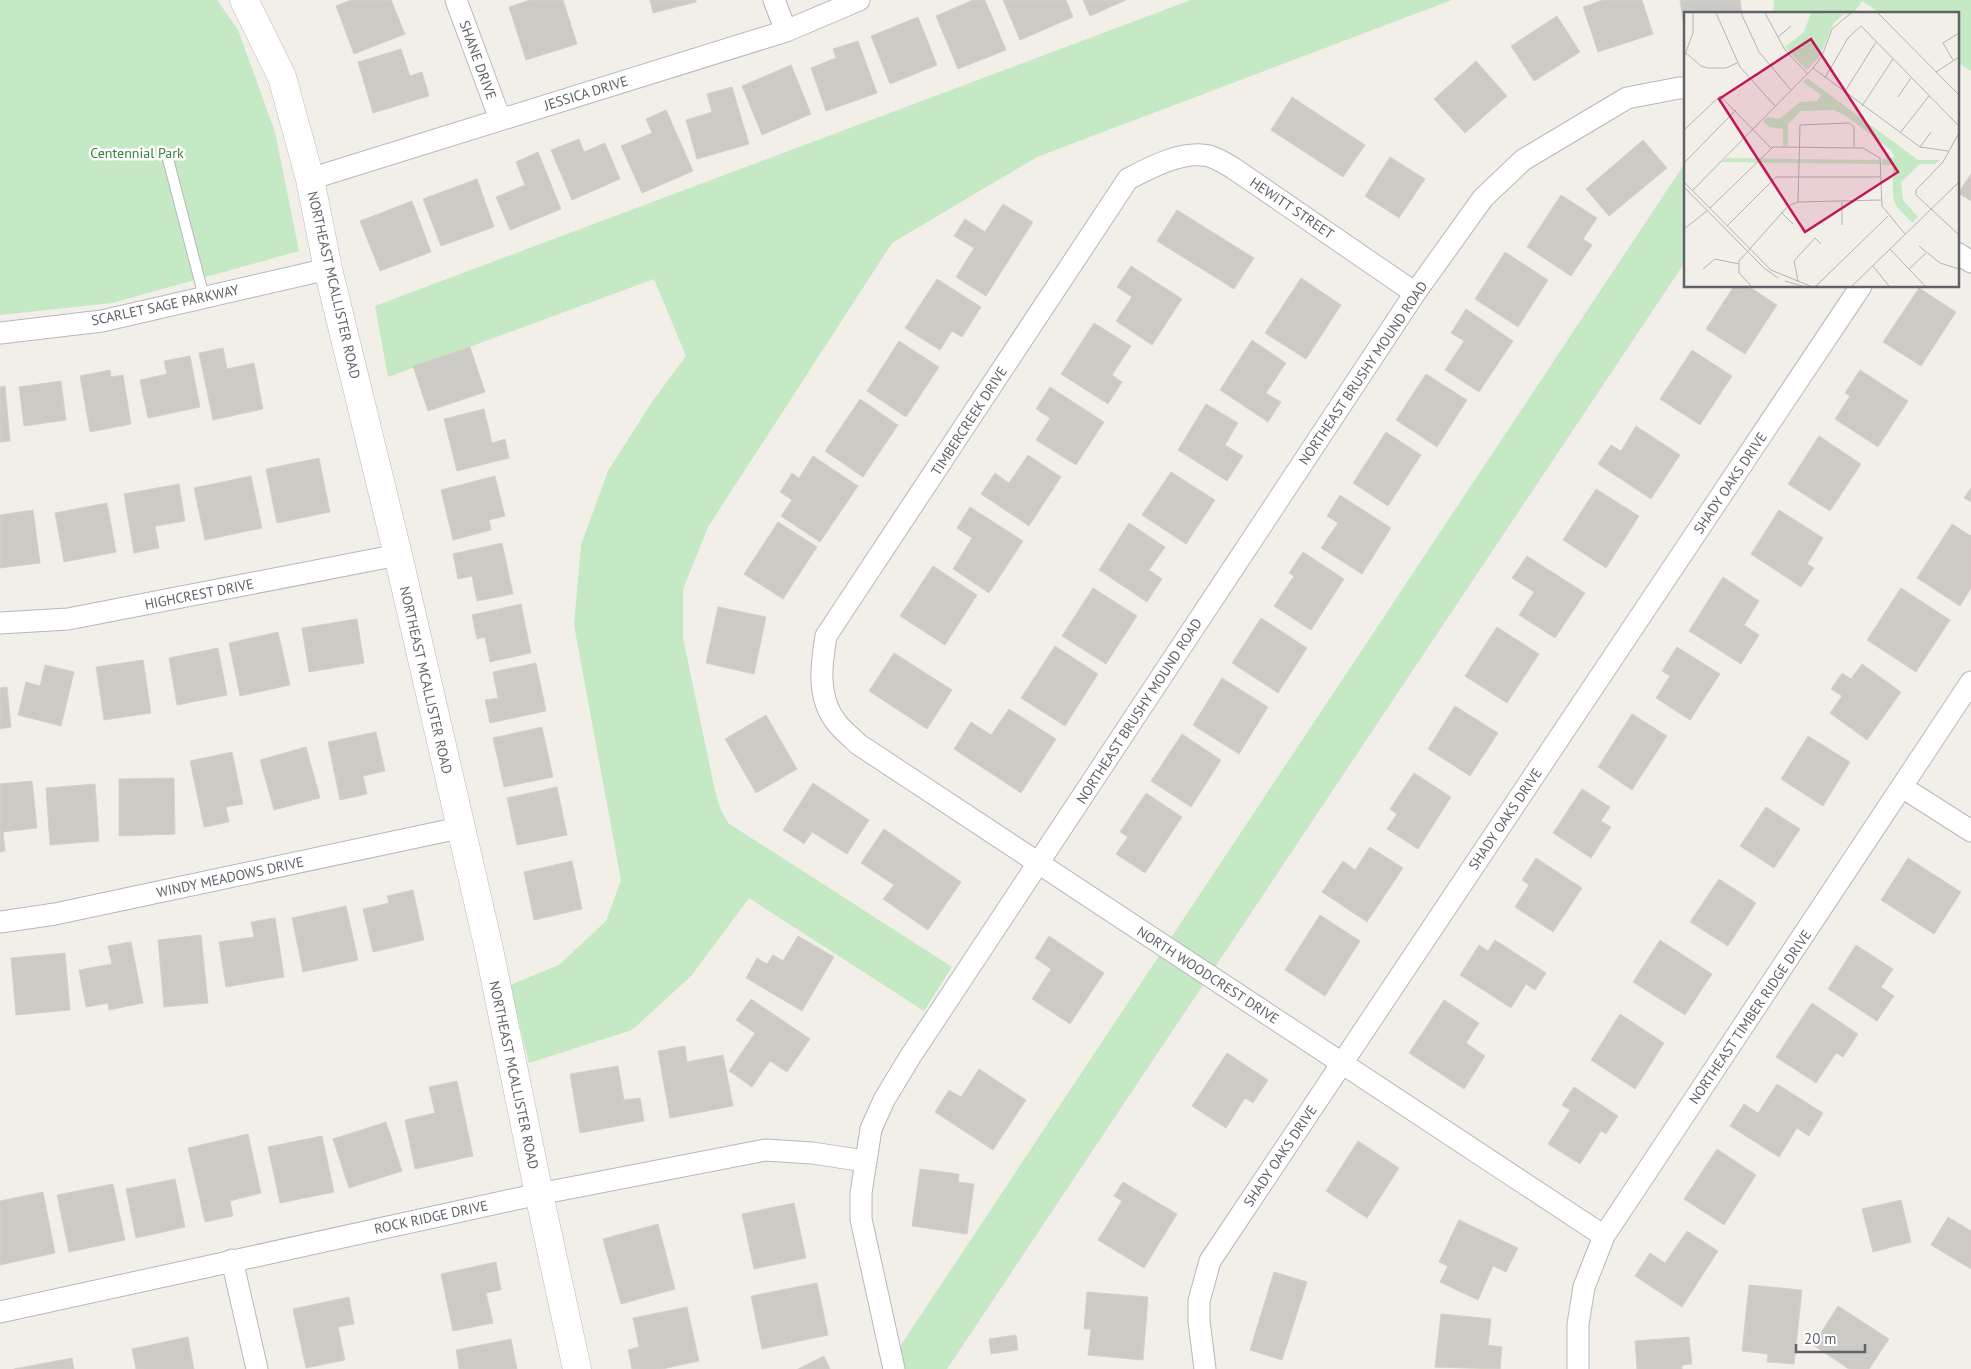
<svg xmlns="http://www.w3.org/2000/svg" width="1971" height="1369" font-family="'PT Sans',sans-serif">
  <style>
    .green { fill: #c5e8c5 }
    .building { fill: #cccac5; stroke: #d6d1c6 }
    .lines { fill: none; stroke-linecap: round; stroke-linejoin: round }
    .lane-casing { stroke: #b5b8bc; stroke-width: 12 }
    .street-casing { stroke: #b5b8bc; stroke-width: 23 }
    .secondary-casing { stroke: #b6babf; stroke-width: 29 }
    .lane { stroke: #fff; stroke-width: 10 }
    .street { stroke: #fff; stroke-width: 21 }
    .secondary { stroke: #fff; stroke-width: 28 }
    .labels { text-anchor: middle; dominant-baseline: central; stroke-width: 5; stroke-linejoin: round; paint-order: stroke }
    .street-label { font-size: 14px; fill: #5f6368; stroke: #fff }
    .park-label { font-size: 14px; fill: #348238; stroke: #fff }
    .inset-road { fill: none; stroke: #b3b3b1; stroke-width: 1 }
    .view { fill: #c2185b; fill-opacity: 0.15; stroke: #c2185b; stroke-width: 2.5 }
    .inset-edge { fill: none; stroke: #5f6368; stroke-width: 2.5 }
  </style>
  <rect width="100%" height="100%" fill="#f1efe8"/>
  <!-- green -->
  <path class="green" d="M0 0H217L238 30 275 132 299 251 112 303 0 315Z
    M1191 0H1452L1037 157 892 243 708 527 683 589V638L715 791 720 808 728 823 952 967 924 1011 749 898 692 975 632 1030 529 1063 510 985 559 965 606 921 621 880 574 625 581 545 608 471 652 402 686 356 654 279 388 377 375 306Z
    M1774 0H1971V71L1957 62V14H1882L1862 1 1853 14H1773Z
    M1685 163V262L947 1369H885Z"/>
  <!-- building -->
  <path class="building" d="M351 0H391L405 34 354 54 336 6Z
    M530 0H563L577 44 526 60 509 7Z
    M650 0H696V2L653 13Z
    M973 0H985L1006 50 958 69 936 16Z
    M1003 0H1066L1073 17 1020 40Z
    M1083 0H1126L1090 16Z
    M1603 0H1642L1653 34 1598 52 1583 7Z
    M1680 0H1740L1742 14H1685V34Z
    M1557 16 1580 52 1534 81 1511 46Z
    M918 17 937 65 890 84 871 36Z
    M858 41 877 93 826 111 811 68 836 58 833 49Z
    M401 49 410 76 422 72 429 96 373 113 358 62Z
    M1476 61 1507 96 1465 133 1434 99Z
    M791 65 811 114 762 135 742 86Z
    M732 87 749 144 697 159 686 120 712 112 707 94Z
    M1292 97 1365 145 1343 177 1271 130Z
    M666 110 693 171 642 193 621 146 652 133 646 119Z
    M579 139 584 152 605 143 620 179 572 200 551 150Z
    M1643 140 1667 168 1609 216 1586 189Z
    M538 152 561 209 510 230 496 197 525 185 516 162Z
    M1390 157 1425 179 1399 218 1365 196Z
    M1971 174V201L1958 193Z
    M477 179 494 227 441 246 423 199Z
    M1561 195 1597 218 1583 239 1592 245 1571 276 1527 247Z
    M412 201 431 252 380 271 360 221Z
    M1003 204 1033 222 986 296 956 277 974 248 954 236 965 219 985 232Z
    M1177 210 1254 258 1234 289 1157 241Z
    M1505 252 1548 280 1518 327 1475 299Z
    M1131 266 1182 299 1152 345 1116 321 1132 297 1117 287Z
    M1301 278 1341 305 1306 359 1265 333Z
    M937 279 981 307 962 337 952 331 940 350 905 328Z
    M1734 286H1748L1777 305 1745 354 1706 329Z
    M1919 288 1956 312 1921 366 1883 342Z
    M1466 309 1513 341 1479 392 1445 370 1464 341 1451 333Z
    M1094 323 1131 346 1112 375 1122 382 1108 404 1061 374Z
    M1252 340 1286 363 1266 393 1281 402 1268 422 1220 390Z
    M899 341 939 367 906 417 867 391Z
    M470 347 485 392 428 411 413 366Z
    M223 348 227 369 254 363 263 409 213 420 199 353Z
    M1692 350 1732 376 1700 425 1660 399Z
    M190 356 200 407 148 418 140 380 167 374 164 361Z
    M110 370 111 377 123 375 131 424 90 432 80 376Z
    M1860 370 1908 401 1878 447 1835 419 1850 396 1845 393Z
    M1426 374 1467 400 1437 447 1396 420Z
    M61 381 66 420 24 426 19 387Z
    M5 386 10 441 0 442V387Z
    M1050 387 1104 422 1076 465 1036 440 1050 418 1036 409Z
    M860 399 898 425 863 477 825 451Z
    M1206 404 1238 423 1225 445 1243 456 1227 481 1178 450Z
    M484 409 492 443 505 439 509 458 457 471 444 419Z
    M1636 426 1680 455 1651 499 1598 464 1611 445 1621 451Z
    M1386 432 1421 455 1388 506 1353 483Z
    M1819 436 1861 464 1830 511 1788 484Z
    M1028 455 1061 477 1029 526 981 494 995 473 1009 483Z
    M813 456 858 486 820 542 781 516 792 500 780 492 792 473 799 478Z
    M319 458 330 512 277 523 266 469Z
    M1171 472 1215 500 1186 544 1142 515Z
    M251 476 262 528 205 540 194 488Z
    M495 476 505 516 489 520 491 530 453 540 441 490Z
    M179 484 185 521 155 526 159 548 134 553 124 494Z
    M1971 488V502L1964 498Z
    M1596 489 1639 516 1606 568 1563 540Z
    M1340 495 1391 528 1362 574 1321 548 1338 523 1327 516Z
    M107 503 116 552 64 562 55 513Z
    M970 507 1023 541 989 593 953 569 972 538 957 528Z
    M33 510 40 563 0 568V515Z
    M1779 510 1823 538 1807 564 1814 568 1801 587 1751 554Z
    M778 522 817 547 783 599 744 574Z
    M1129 523 1165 547 1149 570 1162 579 1147 602 1099 570Z
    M1952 524 1971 536V588L1960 606 1917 578Z
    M502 543 513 594 477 601 472 576 458 579 453 554Z
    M1303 552 1344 579 1311 630 1274 606 1294 576 1289 573Z
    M1527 556 1585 593 1555 638 1519 615 1534 592 1512 578Z
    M933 566 977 595 945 645 900 616Z
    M1723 577 1759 601 1744 625 1759 635 1741 664 1689 631Z
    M1093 588 1137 616 1106 664 1062 636Z
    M1901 588 1950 620 1916 672 1867 640Z
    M521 604 531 653 490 662 485 637 477 639 472 615Z
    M718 607 766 617 754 674 706 663Z
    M1261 618 1307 648 1278 693 1232 663Z
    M357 619 364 663 309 672 302 628Z
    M1497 627 1539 654 1507 703 1465 676Z
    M278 632 290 685 240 696 229 643Z
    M1055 646 1098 674 1065 726 1021 698Z
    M1677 647 1720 674 1690 720 1656 698 1670 676 1662 671Z
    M218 648 227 695 177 705 169 658Z
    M894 653 952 690 927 729 869 691Z
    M143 660 151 713 104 720 96 667Z
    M536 663 546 711 490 723 485 700 498 698 493 672Z
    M1862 664 1901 692 1867 740 1830 713 1842 696 1831 689 1842 673 1851 679Z
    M45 665 74 672 61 726 18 715 26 682 40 686Z
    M1222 678 1268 707 1239 754 1193 725Z
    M7 687 11 727 0 729V688Z
    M1455 706 1498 733 1470 776 1428 749Z
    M1009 709 1056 739 1021 793 954 749 971 722 991 735Z
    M1632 714 1667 736 1632 790 1598 767Z
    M766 715 797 769 756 793 725 739Z
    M542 727 553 777 504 787 493 738Z
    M376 732 385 771 363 776 367 794 340 800 328 742Z
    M1182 734 1221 760 1191 807 1151 781Z
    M1808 736 1850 762 1823 806 1781 779Z
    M306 747 320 798 274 810 260 760Z
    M232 752 243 804 226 807 229 822 204 827 190 761Z
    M1414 773 1451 797 1418 849 1387 829 1397 814 1390 809Z
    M174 778 175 834 119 836V779Z
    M32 781 37 828 3 832 5 851 0 852V784Z
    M813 783 869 820 847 854 812 832 804 844 783 830Z
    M95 784 99 841 50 845 46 788Z
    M557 787 567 835 517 845 507 798Z
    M1582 789 1610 807 1601 821 1611 827 1591 858 1553 833Z
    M1146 793 1182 817 1145 873 1116 854 1128 837 1120 832Z
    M1766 807 1800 829 1774 868 1740 846Z
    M884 829 961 882 928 930 883 899 894 885 861 863Z
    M1370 847 1403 868 1367 922 1322 892 1343 861 1355 870Z
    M1536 858 1582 888 1553 932 1515 907 1529 885 1522 880Z
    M1908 858 1961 892 1934 934 1881 900Z
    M572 861 582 909 534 920 524 872Z
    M1719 879 1756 903 1728 946 1690 922Z
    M413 890 424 940 373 952 363 909 389 903 387 896Z
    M346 906 358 960 303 972 292 918Z
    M1320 915 1360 941 1325 996 1285 970Z
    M275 918 284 977 226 987 219 942 254 937 251 922Z
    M201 935 208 1003 164 1007 158 940Z
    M798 936 834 957 802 1011 746 978 757 958 767 964 773 955 783 961Z
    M1049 936 1104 973 1070 1024 1032 999 1051 969 1035 958Z
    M1495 940 1546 973 1535 990 1526 984 1511 1008 1460 975 1479 945 1488 951Z
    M1660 940 1712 974 1685 1015 1633 982Z
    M131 942 143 1003 109 1010 108 1003 86 1007 79 970 112 964 108 946Z
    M1856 945 1893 969 1881 987 1894 996 1877 1021 1828 989Z
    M65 953 70 1010 16 1015 11 958Z
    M751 999 810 1039 787 1072 770 1061 752 1087 729 1071 755 1033 736 1020Z
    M1444 1000 1479 1023 1466 1043 1485 1056 1464 1089 1409 1053Z
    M1812 1003 1858 1034 1843 1057 1836 1053 1816 1083 1776 1057Z
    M1620 1014 1664 1043 1635 1089 1591 1060Z
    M685 1046 687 1062 723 1055 733 1106 670 1118 658 1051Z
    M1227 1053 1268 1080 1253 1103 1245 1098 1226 1128 1192 1106Z
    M618 1066 624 1100 640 1098 644 1121 580 1133 570 1074Z
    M979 1069 1026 1100 993 1150 935 1112 949 1090 961 1097Z
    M457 1081 473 1156 415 1169 405 1120 435 1113 429 1087Z
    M1777 1084 1823 1113 1809 1136 1797 1128 1779 1157 1730 1126 1744 1104 1758 1113Z
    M1574 1087 1618 1116 1606 1134 1601 1131 1580 1164 1548 1144 1570 1110 1562 1105Z
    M386 1122 402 1171 349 1188 333 1139Z
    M248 1134 261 1193 230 1201 233 1216 205 1222 188 1148Z
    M322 1136 334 1192 280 1203 268 1147Z
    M1358 1141 1399 1168 1367 1218 1326 1191Z
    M1717 1149 1756 1175 1724 1225 1684 1199Z
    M920 1169 959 1174 958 1182 974 1184 967 1234 912 1226Z
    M175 1179 185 1227 136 1238 126 1189Z
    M1123 1182 1177 1214 1144 1268 1098 1240 1122 1201 1114 1196Z
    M113 1184 125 1240 69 1252 57 1195Z
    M43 1192 55 1253 0 1265V1201Z
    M1901 1200 1911 1242 1873 1252 1862 1209Z
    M794 1203 806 1258 754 1269 742 1214Z
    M1948 1217 1971 1231V1269L1931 1245Z
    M1459 1220 1518 1248 1506 1272 1493 1266 1478 1300 1440 1282 1448 1266 1439 1262Z
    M658 1224 675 1289 621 1304 603 1239Z
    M1687 1231 1718 1251 1682 1307 1635 1276 1650 1253 1665 1263Z
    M496 1262 501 1290 486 1293 493 1323 453 1331 441 1274Z
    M1274 1272 1307 1282 1282 1360 1250 1350Z
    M817 1283 828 1335 762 1349 751 1296Z
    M1749 1285 1802 1290 1794 1364 1767 1362 1768 1354 1742 1351Z
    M1087 1292 1148 1297 1143 1360 1088 1355 1091 1329H1084Z
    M349 1297 354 1324 338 1327 345 1360 306 1368 293 1309Z
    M1838 1306 1889 1339 1869 1369H1849L1813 1345Z
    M687 1307 699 1361 662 1369H632L628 1350 639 1347 633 1318Z
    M1441 1314 1491 1319 1488 1345 1502 1347 1500 1369 1435 1367Z
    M1016 1335 1018 1350 991 1354 989 1339Z
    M188 1337 194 1369H136L132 1349Z
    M1689 1337 1692 1364 1682 1365V1369H1637L1635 1341Z
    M511 1339 517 1369H459L456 1350Z
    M824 1356 830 1369H798Z
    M72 1358 74 1369H14Z"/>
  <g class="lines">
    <defs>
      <path id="lane" d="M167 155 204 297"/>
      <path id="street" d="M456 0 500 119
        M774 0 786 31
        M310 179 786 31 859 0
        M1957 253 1971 262
        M1415 293 1233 168C1226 164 1217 158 1209 156 1183 150 1151 167 1128 179L826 636C821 666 817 697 836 722 842 730 851 737 858 744L1604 1236
        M0 333 102 321 328 269
        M0 623 68 619 398 555
        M1902 787 1971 831
        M0 922 55 914 459 828
        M232 1260 257 1369
        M0 1312 539 1194 765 1150 812 1153 865 1161
        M894 1369 861 1219V1193L871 1129 884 1100 910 1057 1415 293 1483 198 1523 160 1627 98 1679 88H1685
        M1205 1369 1199 1321V1301L1210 1261 1861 286
        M1578 1369V1324L1584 1287 1604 1236 1971 682"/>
      <path id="secondary" d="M244 0 282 77 310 179 328 269 398 555 489 949 539 1194 577 1369"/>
    </defs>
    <!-- lane casing -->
    <use href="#lane" class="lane-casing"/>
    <!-- street casing -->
    <use href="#street" class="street-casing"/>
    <!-- secondary casing -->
    <use href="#secondary" class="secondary-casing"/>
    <!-- lane -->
    <use href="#lane" class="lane"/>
    <!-- street -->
    <use href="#street" class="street"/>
    <!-- secondary -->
    <use href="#secondary" class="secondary"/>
  </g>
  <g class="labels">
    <!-- street labels -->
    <g class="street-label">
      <text transform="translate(478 60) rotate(70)">SHANE DRIVE</text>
      <text transform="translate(586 93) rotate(-17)">JESSICA DRIVE</text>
      <text transform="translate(1292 208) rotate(34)">HEWITT STREET</text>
      <text transform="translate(334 285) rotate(77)">NORTHEAST MCALLISTER ROAD</text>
      <text transform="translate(165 305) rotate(-12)">SCARLET SAGE PARKWAY</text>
      <text transform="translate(1363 373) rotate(-56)">NORTHEAST BRUSHY MOUND ROAD</text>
      <text transform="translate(969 421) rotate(-57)">TIMBERCREEK DRIVE</text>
      <text transform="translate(1730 483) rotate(-56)">SHADY OAKS DRIVE</text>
      <text transform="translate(199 594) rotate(-11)">HIGHCREST DRIVE</text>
      <text transform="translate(426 680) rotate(77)">NORTHEAST MCALLISTER ROAD</text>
      <text transform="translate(1139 711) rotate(-57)">NORTHEAST BRUSHY MOUND ROAD</text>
      <text transform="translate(1505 819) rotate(-56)">SHADY OAKS DRIVE</text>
      <text transform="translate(230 877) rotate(-12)">WINDY MEADOWS DRIVE</text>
      <text transform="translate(1208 975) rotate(33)">NORTH WOODCREST DRIVE</text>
      <text transform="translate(1750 1017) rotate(-56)">NORTHEAST TIMBER RIDGE DRIVE</text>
      <text transform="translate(514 1075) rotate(78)">NORTHEAST MCALLISTER ROAD</text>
      <text transform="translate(1280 1156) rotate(-56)">SHADY OAKS DRIVE</text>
      <text transform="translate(431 1217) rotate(-12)">ROCK RIDGE DRIVE</text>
    </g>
    <!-- park labels -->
    <g class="park-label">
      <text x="137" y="153">Centennial Park</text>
    </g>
  </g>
  <!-- overview -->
  <g transform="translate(1684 12)">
    <rect width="275" height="275" fill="#f1efe8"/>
    <path d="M127 1 160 2 149 12 136 44 123 58 101 35 120 20ZM123 66 234 148H256L251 152H236L217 170 219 188 234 205 228 211 213 195 209 185V153H197L198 148 210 145 207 138 162 104 150 98 117 99 104 112V134H99V117L85 115 79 109 83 105 95 107 116 90 133 89 137 83 119 70ZM42 146 195 148V152L38 150Z" fill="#c5e8c5"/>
    <path class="inset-road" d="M32 1 56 55 91 94M57 1 75 40 107 78M81 1 101 38 123 61M194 1 275 83M94 25 107 14M2 41 17 54 24 56H42L53 51M0 45 9 21V1M269 48 259 31 275 21M129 56 236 135 264 139M252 60 275 45M141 66 164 26 177 14 275 114M160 81 192 30M214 85 227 66M178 94 209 47M0 118 36 84 87 136M216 121 245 84M275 121 259 150 232 178V183L275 223M236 135 247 120M0 151 52 98M0 170 87 258 126 274M0 175 80 256 94 266M8 179 129 56 138 44 148 17 167 1M114 190 116 113 165 111 170 115V135M158 190V213M26 196 89 135 179 136 196 146 198 194 221 222M97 200 109 212M43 214 92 165H196M0 217 23 199M235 234 256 251 275 257M206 237 241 274M189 254 205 274M19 257 31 247 55 252M225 257 242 241M101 269 118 274M114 269 110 249 131 226 137 232M67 274 55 261V249L104 194 114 190 197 188M132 274 204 204M168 274 275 170"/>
    <path class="view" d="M127 27 214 160 121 220 35 87Z"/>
    <rect width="275" height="275" class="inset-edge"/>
  </g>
  <!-- scale -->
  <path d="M1796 1344v8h69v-8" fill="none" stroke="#5f6368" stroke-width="2.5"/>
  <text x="1804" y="1344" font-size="15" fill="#5f6368" stroke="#ffffff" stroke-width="4" paint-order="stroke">20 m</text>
</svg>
